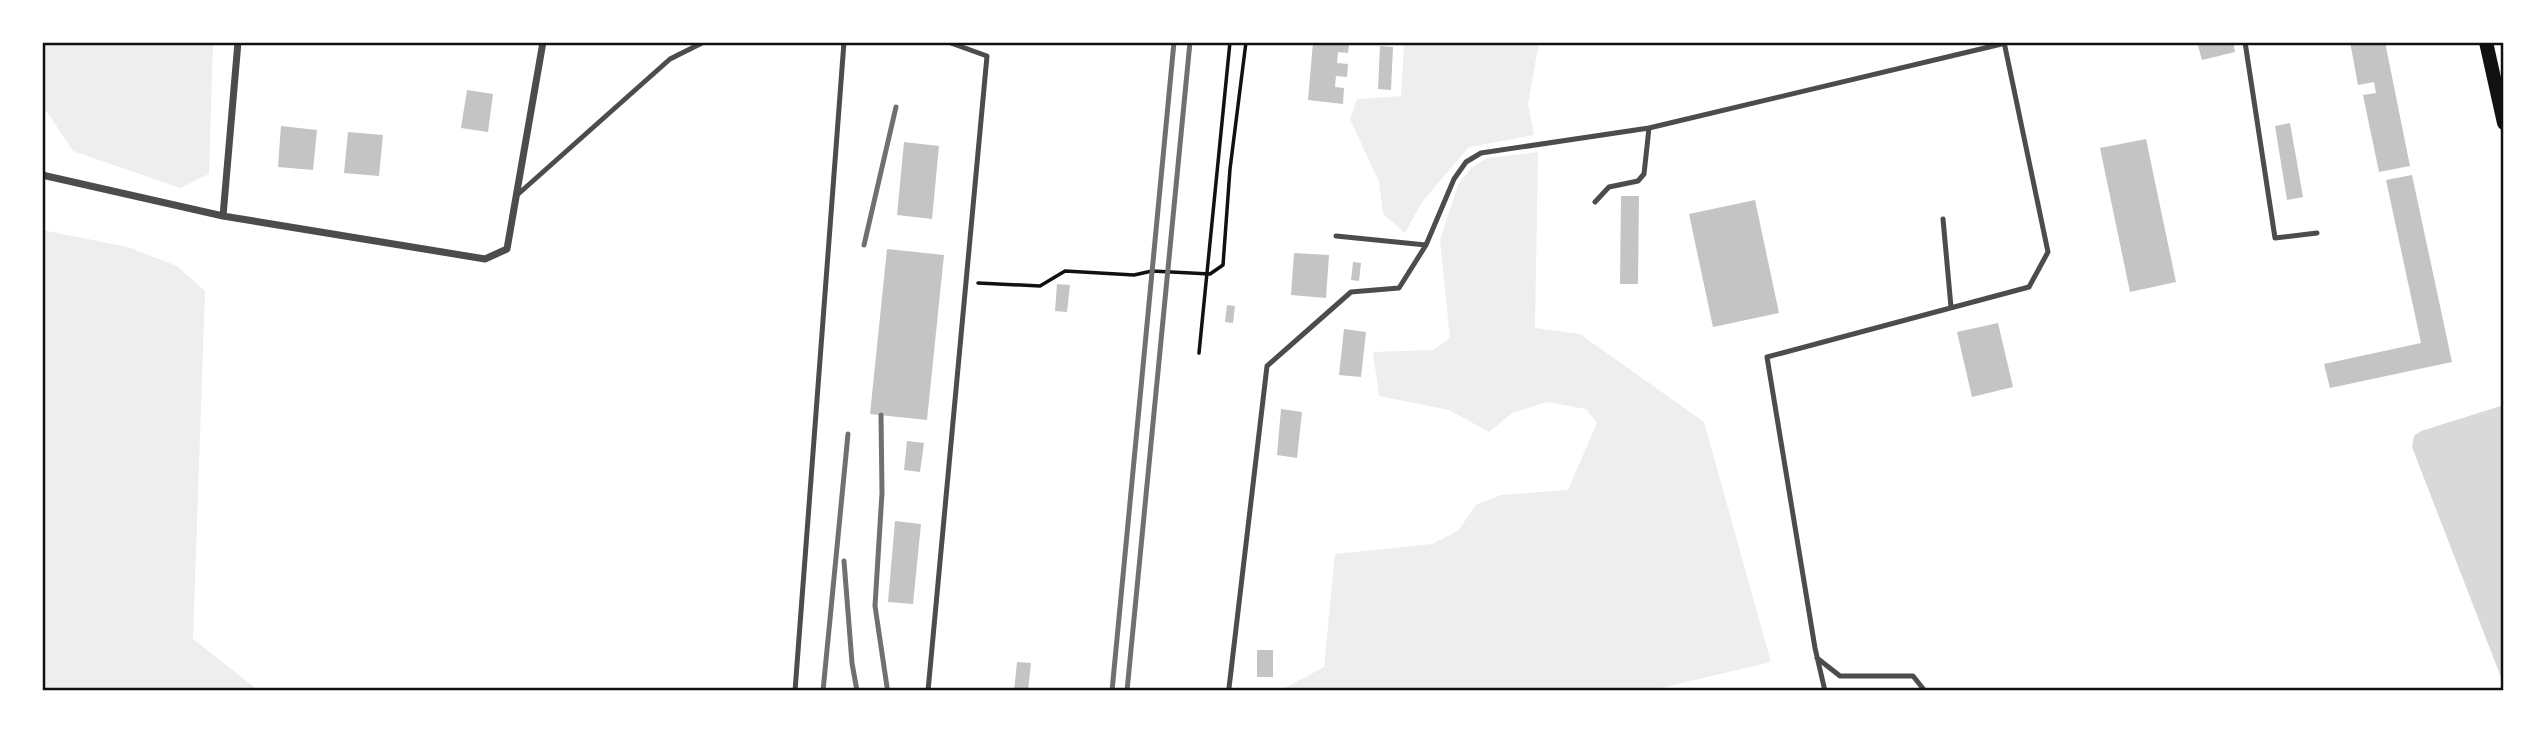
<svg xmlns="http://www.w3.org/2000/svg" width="2546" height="733" font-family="'Exo 2',sans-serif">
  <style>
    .green { fill: #eee }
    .water { fill: #d9d9d9 }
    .building { fill: #c4c4c4 }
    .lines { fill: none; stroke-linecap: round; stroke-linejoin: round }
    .path { stroke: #111; stroke-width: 3.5 }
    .service { stroke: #4c4c4c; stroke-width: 5 }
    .minor { stroke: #4c4c4c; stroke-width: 7 }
    .secondary { stroke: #111; stroke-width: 14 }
    .rail { stroke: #707070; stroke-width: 5 }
    .neatline { fill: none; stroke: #111; stroke-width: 2.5 }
  </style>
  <rect width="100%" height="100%" fill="#fff"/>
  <!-- green -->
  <path class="green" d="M42 42H213L209 174 180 188 73 151 47 112 42 110Z
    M1398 42H1539L1528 104 1534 135 1469 147 1422 202 1405 233 1383 214 1379 182 1350 119 1357 99 1401 96 1404 46Z
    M1538 152 1535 328 1580 334 1704 422 1771 662 1648 691H1279L1324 667 1335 554 1432 544 1458 531 1476 505 1501 495 1568 490 1597 423 1586 409 1547 402 1512 413 1489 432 1449 410 1379 396 1373 352 1433 350 1450 338 1440 240 1458 185 1471 168 1487 158Z
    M42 230 128 247 177 266 205 291 193 639 259 691H42Z"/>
  <!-- water -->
  <path class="water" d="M2504 405V685L2412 447 2414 436 2421 431Z"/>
  <!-- building -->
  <path class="building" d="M1313 42H1347L1349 45 1348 53 1338 52 1337 63 1348 64 1347 77 1336 76 1335 87 1344 88 1343 104 1308 100Z
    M2197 42H2233L2235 52 2202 60Z
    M2350 42H2385L2410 166 2379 172 2363 95 2376 93 2374 82 2358 85Z
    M1380 46 1393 47 1391 90 1378 89Z
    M467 90 493 94 488 132 461 128Z
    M2290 123 2303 197 2287 200 2275 126Z
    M281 126 317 130 313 170 278 167Z
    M348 132 383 135 379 176 344 173Z
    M2146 139 2176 282 2130 292 2100 148Z
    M904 142 939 146 932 219 897 215Z
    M2412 175 2452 362 2330 388 2324 364 2421 343 2386 180Z
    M1621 196H1639L1638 284H1620Z
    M1755 200 1779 313 1713 327 1689 214Z
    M887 249 944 255 927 420 870 414Z
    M1294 253 1329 255 1326 298 1291 295Z
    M1353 262 1361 263 1359 281 1351 280Z
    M1057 284 1070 285 1067 312 1055 311Z
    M1227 305 1235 306 1233 323 1225 322Z
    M1998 323 2013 387 1972 397 1957 332Z
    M1344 329 1366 332 1361 377 1339 375Z
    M1281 409 1302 412 1297 458 1277 455Z
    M907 441 924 443 920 472 904 470Z
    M895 521 921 524 913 604 888 602Z
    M1257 650H1273V677H1257Z
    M1017 662 1031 663 1028 691H1014Z"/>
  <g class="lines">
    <!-- path -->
    <path class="path" d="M978 283 1040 286 1065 271 1134 275 1152 271 1210 274 1223 265 1230 169 1246 42
      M1199 353 1230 42"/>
    <!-- service -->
    <path class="service" d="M2245 42 2275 238 2317 233
      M516 196 670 59 704 42
      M1595 202 1609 187 1638 181 1644 174 1649 128
      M1943 219 1951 307
      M1336 236 1426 245
      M1817 658 1840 676H1913L1925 691
      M1229 688 1267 366 1351 292 1399 288 1426 245 1454 179 1466 162 1481 153 1649 128 2010 42
      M795 691 844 42
      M928 691 987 56 948 42
      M1825 691 1815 648 1767 357 2029 287 2048 252 2004 42"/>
    <!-- minor -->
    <path class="minor" d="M42 175 223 216 485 259 507 249 543 42
      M223 216 238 42"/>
    <!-- secondary -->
    <path class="secondary" d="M2486 42 2504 123"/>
    <!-- rail -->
    <path class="rail" d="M864 245 896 107
      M881 415 882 493 875 606 887 687
      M844 561 852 663 857 691
      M823 691 848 434
      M1112 691 1174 42
      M1127 691 1190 42"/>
  </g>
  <!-- border -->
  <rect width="2546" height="733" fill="none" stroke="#ffffff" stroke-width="88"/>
  <rect x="44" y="44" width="2458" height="645" class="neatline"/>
</svg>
